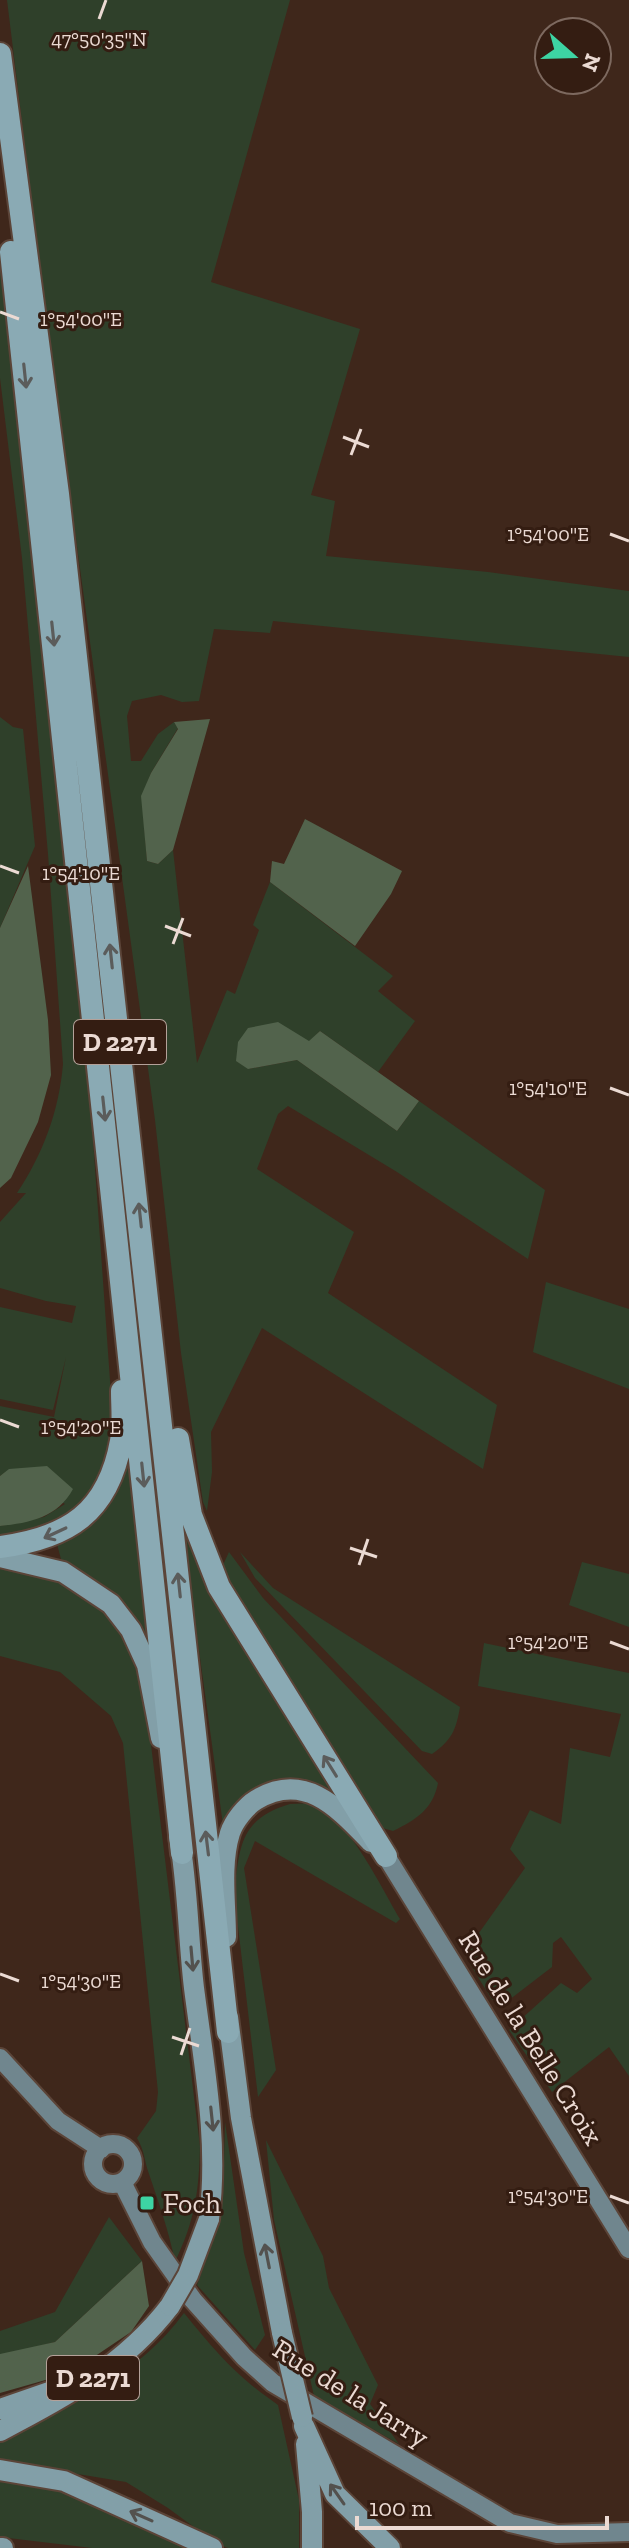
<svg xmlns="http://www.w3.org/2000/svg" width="629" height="2548" font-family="'Zilla Slab',serif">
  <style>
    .green { fill: #2f402a }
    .forest { fill: #52634c }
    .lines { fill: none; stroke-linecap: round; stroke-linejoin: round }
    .secondary-casing { stroke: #5b4438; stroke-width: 22 }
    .primary-casing { stroke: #5b4438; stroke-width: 24 }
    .trunk-casing { stroke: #5b4438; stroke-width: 26 }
    .secondary { stroke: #70868e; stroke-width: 18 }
    .primary { stroke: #829fa8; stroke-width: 20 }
    .trunk { stroke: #8aaab4; stroke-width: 22 }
    .primary-bridge-casing { stroke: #5b4438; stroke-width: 24; stroke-linecap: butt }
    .primary-bridge { stroke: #829fa8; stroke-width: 20 }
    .oneway { stroke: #5b5c5b }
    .oneway2 { stroke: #53514e }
    .ticks { fill: none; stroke: #ebdad3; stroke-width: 3 }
    .poi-dot { fill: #3dd4a3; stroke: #341d12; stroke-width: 3 }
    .labels { text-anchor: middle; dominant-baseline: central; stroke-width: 6; stroke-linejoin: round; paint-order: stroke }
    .shield { fill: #341d12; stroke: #b4a199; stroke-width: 2 }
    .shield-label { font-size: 26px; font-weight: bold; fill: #ebdad3 }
    .street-label { font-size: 28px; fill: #ebdad3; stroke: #341d12 }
    .poi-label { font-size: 28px; fill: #ebdad3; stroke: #341d12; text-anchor: start }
    .ticks-label { font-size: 20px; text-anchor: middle; fill: #ebdad3; stroke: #341d12; stroke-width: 6; stroke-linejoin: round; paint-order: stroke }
  </style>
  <rect width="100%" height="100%" fill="#3f271b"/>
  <!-- green -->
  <path class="green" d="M7 0H290L211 282 360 329 311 495 335 501 326 556 488 572 629 591V657L273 621 270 633 214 629 199 701 182 702 161 695 132 701 127 716 131 761H141L158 734 174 722 178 728 151 773 142 796 147 861 158 864 173 850 197 1063 227 990 235 994 259 930 253 925 270 882 393 976 378 991 415 1021 378 1072 320 1031 309 1042 248 1069 297 1060 397 1131 419 1101 545 1190 528 1259 397 1172 288 1106 278 1114 257 1169 354 1232 328 1293 497 1405 483 1469 262 1328 211 1432 212 1472 207 1511 203 1502 181 1353 155 1120 48 333Z
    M0 256 91 1111 113 1423C100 1493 76 1532 0 1535V1526L44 1517 65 1504 10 1469 0 1476V1406L54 1417 66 1357 53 1410 0 1399V1307L72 1323 76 1306 46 1301 0 1288V1222L26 1193H17C43 1154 59 1111 63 1064L48 854 22 558 0 378Z
    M0 717 13 727 23 729 35 846 0 928Z
    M546 1282 629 1309V1389L533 1352Z
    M126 1458 133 1459 150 1649C121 1610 107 1585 62 1563L57 1544 78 1531Z
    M185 1519 207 1589 346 1805C317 1794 277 1769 250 1795 240 1805 232 1820 224 1832L191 1592Z
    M229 1552 263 1598 438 1783C433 1809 416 1820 393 1831L379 1827 233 1592 223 1565Z
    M240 1552 273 1588 460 1707C456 1730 452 1740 432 1754L422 1751 255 1578Z
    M582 1562 629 1574V1627L569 1605Z
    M0 1566 61 1581 100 1607 130 1643 143 1679 200 2146C199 2192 195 2220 175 2262 169 2231 159 2204 149 2174 144 2160 145 2152 137 2138L156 2111 158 2092 123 1743 111 1716 60 1672 0 1656Z
    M484 1643 629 1673V2076L609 2047 552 2092 509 2030 561 1983 577 1993 592 1979 561 1937 553 1943 552 1967 509 2000H492L470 1964 469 1947 525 1868 510 1849 530 1810 561 1824 570 1748 610 1757 621 1714 478 1686Z
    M290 1804C296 1804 303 1803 309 1804 345 1810 382 1889 400 1919L396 1923 255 1841 244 1868 276 2070 258 2097 234 1892C240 1845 240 1819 290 1804Z
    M225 2122 244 2253 265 2335 255 2350 197 2285 216 2233 223 2199Z
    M266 2140 323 2256 329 2288 378 2385 370 2404 399 2444 314 2396 274 2220Z
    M109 2217 142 2261 55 2342 0 2356V2331L55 2312Z
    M184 2313C216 2352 236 2376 278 2405L299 2500V2548H228L217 2544 168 2508 126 2482 11 2463H0V2443C66 2408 139 2375 184 2313Z
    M0 2479 81 2496 199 2548H92L0 2537Z"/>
  <!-- forest -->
  <path class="forest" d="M210 719 173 850 158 864 147 861 141 796 151 773 178 729 174 722Z
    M305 819 402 871 391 894 355 946 270 882 272 861 284 864Z
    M28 866 48 1020 51 1075 38 1122 11 1178 0 1188V928Z
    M278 1022 309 1041 320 1031 419 1101 397 1131 297 1060 248 1069 236 1061 238 1042 248 1028Z
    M47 1466 73 1489C58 1517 30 1523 0 1526V1476L9 1469Z
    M142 2261 149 2306 131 2332 70 2373 0 2393V2354L55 2342Z"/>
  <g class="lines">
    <defs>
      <path id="secondary" d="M386 1856 629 2249
        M0 2058 58 2121 101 2149
        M93 2164a20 20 0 1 1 40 0a20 20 0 1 1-40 0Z
        M122 2182 152 2242 193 2300 244 2357 273 2383 510 2523 557 2534 629 2532"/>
      <path id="primary" d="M0 1557 63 1572 111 1604 131 1630 147 1665 161 1738
        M179 1836C188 1886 188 1938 194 1988 204 2066 219 2141 209 2219
        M226 1937C226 1904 220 1865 230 1833 234 1821 246 1806 256 1800 305 1770 339 1809 371 1842
        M228 2017 241 2118 282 2333
        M0 2409 58 2389
        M304 2426 335 2494 390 2548
        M0 2431C64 2398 126 2364 170 2306
        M306 2444 312 2512V2548
        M0 2470 64 2481 212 2548
        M0 2548H3"/>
      <path id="trunk" d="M0 54 58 494 228 2032
        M11 252 182 1853
        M178 1439 191 1515 219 1587 386 1856
        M0 1547C68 1538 108 1513 121 1441 124 1426 122 1407 122 1391"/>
    </defs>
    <!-- secondary casing -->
    <use href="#secondary" class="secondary-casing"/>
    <!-- primary casing -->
    <use href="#primary" class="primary-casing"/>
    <!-- trunk casing -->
    <use href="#trunk" class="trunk-casing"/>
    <!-- secondary -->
    <use href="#secondary" class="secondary"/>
    <!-- primary -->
    <use href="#primary" class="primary"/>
    <!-- trunk -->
    <use href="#trunk" class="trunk"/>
    <defs>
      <path id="primary-bridge" d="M170 2306 188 2275 209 2219
        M282 2333 302 2417"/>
    </defs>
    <!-- primary-bridge casing -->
    <use href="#primary-bridge" class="primary-bridge-casing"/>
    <!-- primary-bridge -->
    <use href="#primary-bridge" class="primary-bridge"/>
  </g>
  <!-- one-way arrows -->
  <defs><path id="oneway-shaft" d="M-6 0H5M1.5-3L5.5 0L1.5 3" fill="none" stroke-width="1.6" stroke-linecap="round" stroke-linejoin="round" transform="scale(2)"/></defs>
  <g class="oneway">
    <use href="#oneway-shaft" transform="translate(25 376) rotate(84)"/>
    <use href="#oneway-shaft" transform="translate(53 634) rotate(84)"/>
    <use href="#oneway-shaft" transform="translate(111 956) rotate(-96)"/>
    <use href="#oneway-shaft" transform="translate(104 1109) rotate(84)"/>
    <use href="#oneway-shaft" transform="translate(140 1215) rotate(-96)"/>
    <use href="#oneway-shaft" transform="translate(143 1475) rotate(84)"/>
    <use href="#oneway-shaft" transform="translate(55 1533) rotate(155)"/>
    <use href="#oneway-shaft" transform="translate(179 1585) rotate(-96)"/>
    <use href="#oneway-shaft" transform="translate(330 1766) rotate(-122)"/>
    <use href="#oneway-shaft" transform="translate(207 1843) rotate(-97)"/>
  </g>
  <g class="oneway2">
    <use href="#oneway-shaft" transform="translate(192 1959) rotate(85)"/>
    <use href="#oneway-shaft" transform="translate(212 2119) rotate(84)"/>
    <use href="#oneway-shaft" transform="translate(267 2256) rotate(-101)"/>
    <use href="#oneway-shaft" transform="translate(337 2494) rotate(-125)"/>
    <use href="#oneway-shaft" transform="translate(141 2516) rotate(-156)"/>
  </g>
  <!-- ticks -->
  <path class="ticks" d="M99 19 106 0M0 312 19 319M343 437 369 447M351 455 361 429M610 534 629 541M0 866 19 873M165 926 191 936M173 944 183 918M610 1088 629 1095M0 1420 19 1427M350 1548 377 1557M359 1565 368 1539M610 1642 629 1649M0 1974 19 1981M172 2037 199 2046M181 2055 190 2028M610 2196 629 2203"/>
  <!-- markers -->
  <rect class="poi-dot" x="139" y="2195" width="16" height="16" rx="4"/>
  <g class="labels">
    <!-- shield labels -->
    <g class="shield">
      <rect x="74" y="1020" width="92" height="44" rx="6"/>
      <rect x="47" y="2356" width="92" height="44" rx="6"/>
    </g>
    <g class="shield-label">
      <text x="120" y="1042">D 2271</text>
      <text x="93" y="2378">D 2271</text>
    </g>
    <!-- street labels -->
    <g class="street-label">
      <text transform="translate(531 2038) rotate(58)">Rue de la Belle Croix</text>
      <text transform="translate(351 2393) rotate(32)">Rue de la Jarry</text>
    </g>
    <!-- poi labels -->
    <g class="poi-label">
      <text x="163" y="2203">Foch</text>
    </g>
  </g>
  <g class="ticks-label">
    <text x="99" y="46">47°50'35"N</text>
    <text x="81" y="326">1°54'00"E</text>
    <text x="548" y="541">1°54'00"E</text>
    <text x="81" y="880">1°54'10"E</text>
    <text x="548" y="1095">1°54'10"E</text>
    <text x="81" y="1434">1°54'20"E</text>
    <text x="548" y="1649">1°54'20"E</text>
    <text x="81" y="1988">1°54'30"E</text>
    <text x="548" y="2203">1°54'30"E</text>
  </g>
  <!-- north arrow -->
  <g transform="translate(573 56) rotate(110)"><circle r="38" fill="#341d12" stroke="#7d695f" stroke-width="2"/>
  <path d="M0-6L14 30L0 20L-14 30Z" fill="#3dd4a3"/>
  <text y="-12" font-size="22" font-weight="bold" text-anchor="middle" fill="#ebdad3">N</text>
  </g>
  <!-- scale -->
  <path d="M357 2516v12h250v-12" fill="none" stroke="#ebdad3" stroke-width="4"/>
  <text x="369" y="2516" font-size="24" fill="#ebdad3" stroke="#341d12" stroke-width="6" paint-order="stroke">100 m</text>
</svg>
